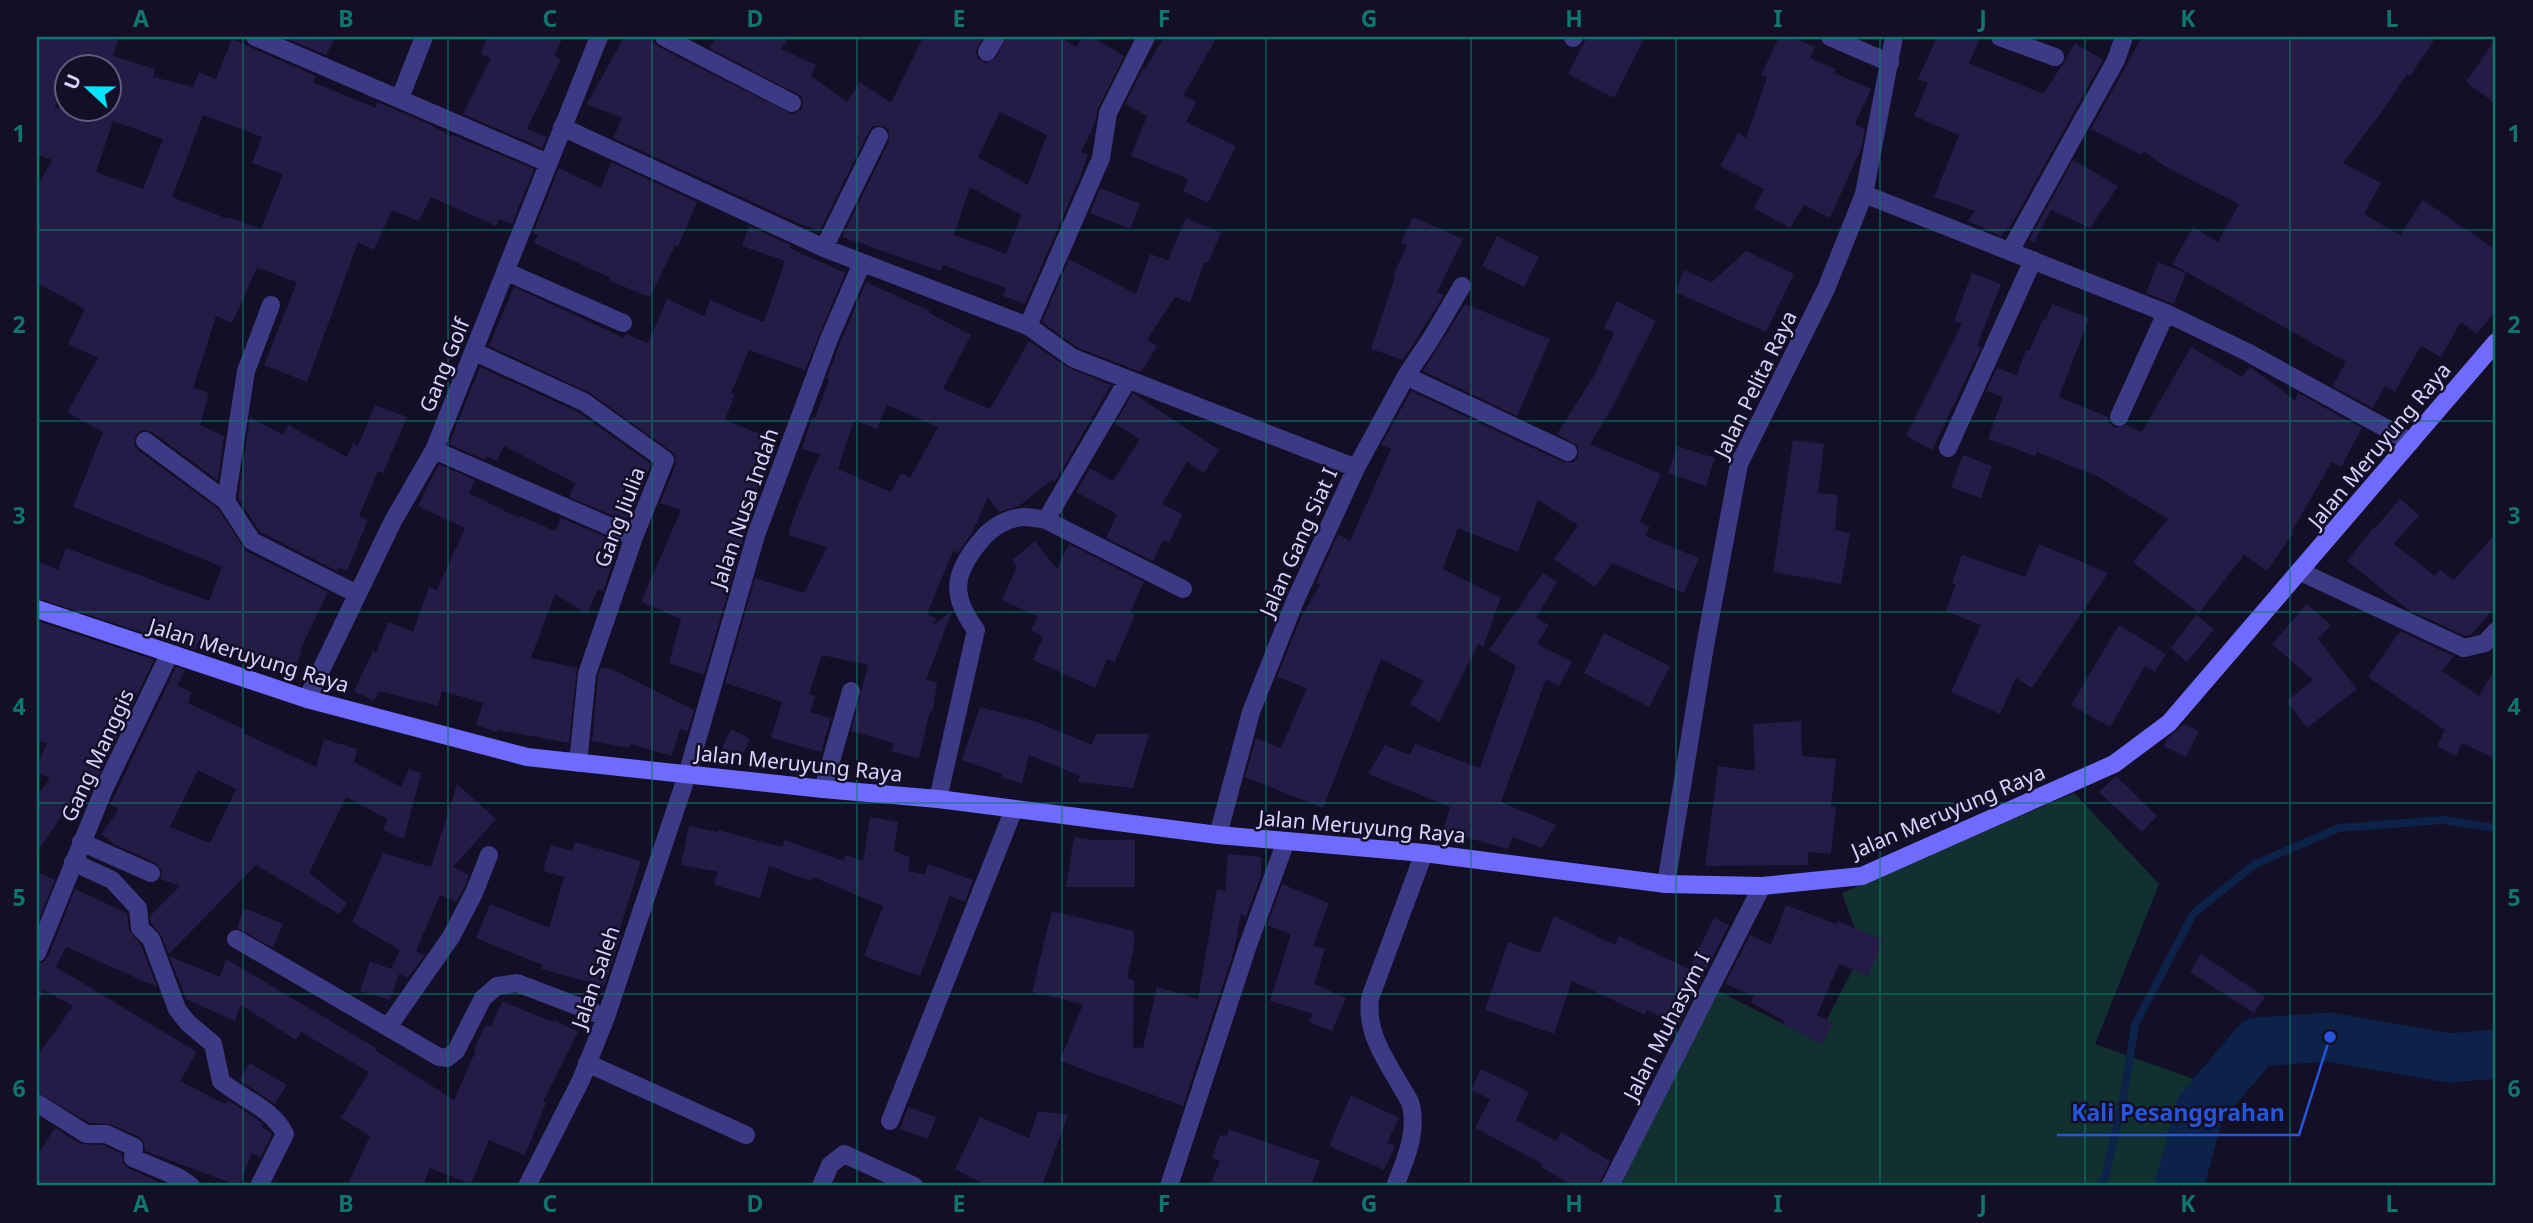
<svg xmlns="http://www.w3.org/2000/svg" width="2533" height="1223" font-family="'Noto Sans',sans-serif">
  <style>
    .green { fill: #12302f }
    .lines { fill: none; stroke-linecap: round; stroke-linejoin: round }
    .stream { stroke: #0c2248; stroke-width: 8 }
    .river { stroke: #0c2248; stroke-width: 49 }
    .building { fill: #241b47; fill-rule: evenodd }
    .street { stroke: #3d3a85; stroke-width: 18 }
    .secondary { stroke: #6f6bff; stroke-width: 18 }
    .grid { fill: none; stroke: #0f766e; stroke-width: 2; stroke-opacity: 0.55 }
    .labels { text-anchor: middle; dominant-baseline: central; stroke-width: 5; stroke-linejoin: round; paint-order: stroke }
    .street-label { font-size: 21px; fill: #d9d4ff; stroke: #130f26 }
    .leader { fill: none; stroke: #2655da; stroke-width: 2.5 }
    .callout-dot { fill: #2655da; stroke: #130f26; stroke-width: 2.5 }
    .callout-label { font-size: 23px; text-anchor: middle; font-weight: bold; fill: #2655da; stroke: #130f26; stroke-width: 5; stroke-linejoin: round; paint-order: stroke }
    .neatline { fill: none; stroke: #0f766e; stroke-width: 2.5 }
    .grid-label { font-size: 23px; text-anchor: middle; font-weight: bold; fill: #0f766e }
  </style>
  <rect width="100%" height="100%" fill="#130f26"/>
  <!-- green -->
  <path class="green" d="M2074 793 2159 884 2095 1044 2211 1085 2184 1155 2201 1186H1601L1702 983 1816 1040 1863 950 1842 893Z"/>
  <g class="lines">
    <!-- stream -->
    <path class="stream" d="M2101 1186 2106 1174 2124 1094 2135 1025 2193 914 2255 864 2339 828 2443 820 2496 828"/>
    <!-- river -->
    <path class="river" d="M2179 1186 2200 1109 2257 1042 2330 1037 2449 1058 2496 1054"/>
  </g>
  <!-- building -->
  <path class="building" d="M37 37H119L113 56 155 69 153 77 193 87 199 72 216 79 232 39 316 76 313 82 375 108 377 102 429 124 452 137 453 135 534 169 512 224 499 219 496 226 431 197 419 221 392 210 374 250 358 242 307 382 264 365 297 282 257 268 232 323 216 316 193 388 209 393 200 425 224 436 218 481 152 432 141 430 136 435 134 445 138 450 218 509 246 551 328 592 300 650 302 651 293 673 202 635 195 650 37 598V561L58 570 66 548 209 601 222 567 73 507 103 432 67 412 98 358 68 344 85 309 37 283V187L52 160 37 155ZM64 66H108V108H55ZM203 115 262 137 252 163 283 174 261 229 229 217 228 219 172 197ZM113 121 163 139 143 189 96 172Z
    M283 37H336L326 55Z
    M487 37H563L554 56 561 59 527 129 547 137 542 148 463 114 491 58 481 54Z
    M624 37H647L659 47 792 114 802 109 803 103 801 96 709 48 717 37H790L781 49 816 65 811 76 847 102 860 82 891 103 923 37H983L976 52 977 58 986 63 996 58 1007 37H1060L1076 47 1083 37H1093L1124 56 1098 108 1095 123 1081 152 1088 155 1079 180 1025 304 1003 296 1006 288 943 265 941 271 842 237 889 141V130L883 126H873L869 131 820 230 800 224 613 138 622 118 587 104ZM1000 112 1047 135 1028 185 978 157ZM970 187 1021 215 1006 254 954 235Z
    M1164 37H1217L1184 95 1196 102 1186 122 1236 146 1208 203 1183 191 1188 179 1131 156 1147 116 1125 104 1143 68 1145 69Z
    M1587 37H1645L1614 98 1568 74Z
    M1779 37H1792L1815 47 1810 58 1836 69 1834 73 1871 89 1855 124 1865 129 1861 149 1830 218 1804 205 1790 228 1754 208 1764 189 1720 166 1738 133 1746 138 1767 78 1761 75Z
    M1937 37H1981L1969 63 2043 94 2065 61 2075 43 2103 60 2009 229 2007 228 2001 236 1968 221 1975 211 1934 197 1959 135 1914 116 1928 83 1918 79Z
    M2142 37H2436L2410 76 2407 74 2384 109 2343 163 2381 183 2364 214 2400 235 2423 200 2496 250V310L2477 334 2461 322 2441 357 2421 346 2395 392 2385 386 2373 408 2332 386 2346 362 2172 264 2193 227 2218 242 2239 204 2166 167 2143 151 2141 155 2091 129Z
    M2496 38V104L2466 82Z
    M2073 160 2118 186 2090 228 2051 210 2034 243 2029 240Z
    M611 162 697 202 678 247 675 246 650 297 610 281 611 278 534 243 538 235 533 233 559 168 601 188Z
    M1100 188 1140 204 1130 229 1090 213Z
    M1413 217 1463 239 1437 292 1444 295 1403 360 1371 349 1395 277 1393 276 1407 245 1401 243Z
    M1186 218 1221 233 1208 263 1204 262 1190 303 1175 297 1147 340 1157 346 1141 372 1078 348 1042 322 1069 259 1136 294 1150 254 1168 260Z
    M749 226 791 245 790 248 845 273 805 370 749 350 731 393 735 394 725 420 775 440 746 523H748L704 675 669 663 681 619 641 602 681 510 660 503 676 464 675 454 590 393 489 346 514 287 624 338 626 334 648 343 667 299 704 316 710 300 764 322 785 261 742 246Z
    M1497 236 1539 257 1524 287 1482 266Z
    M1746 251 1794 274 1766 332 1675 292 1684 270 1712 282Z
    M2158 262 2186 273 2174 304 2146 293Z
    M1972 273 2001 284 1977 346 1981 348 1932 450 1906 436 1962 324 1954 321Z
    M866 282 930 311 929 313 971 335 943 389 990 409 1029 341 1067 367 1111 385 1055 482 1052 480 1019 506 999 512 988 497 972 533 958 553 953 551 927 614 936 618 933 625 952 611 926 680 937 682 933 711H930L919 758 892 752 894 743 851 731 868 665 822 655 809 694 815 696 810 712 831 718 821 752 771 738 782 702 725 683 755 578 804 593 827 547 788 535 798 505 820 454 802 449 812 417 815 418 829 379 827 378 840 343ZM887 405 938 427 910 478 901 473 891 492 838 469 854 420 877 429Z
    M1617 301 1656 321 1613 406 1590 444 1661 474 1640 522 1650 527 1645 536 1699 558 1684 593 1612 563 1595 587 1554 559 1578 525 1538 500 1518 552 1458 528 1443 569 1501 598 1483 647 1478 644 1439 722 1410 704 1424 681 1381 659 1323 808 1245 777 1256 738 1281 748 1307 688 1277 677 1301 617 1320 585 1316 583 1338 534 1350 541 1391 449 1381 445 1411 391 1563 462H1574L1578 456V446L1557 434 1595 374 1614 333 1604 328Z
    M1465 304 1550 339 1517 416 1423 371Z
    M2052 304 2089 318 2059 397 2108 417 2109 423 2115 428 2127 425 2142 432 2191 347 2242 377 2250 367 2295 400 2298 393 2362 428 2341 467 2332 462 2292 531 2294 532 2267 571 2244 555 2199 613 2133 562 2168 519 2097 476 2037 452 2035 456 1988 439 2003 397 1986 391 1997 368 2017 375 2026 350 2029 351 2043 319 2046 320Z
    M480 367 578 412 651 464 628 522 569 497 575 483 504 446 497 461 487 456 485 460 449 444Z
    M1133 393 1219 450 1204 473 1187 462 1162 504 1183 514 1169 543 1163 540 1153 561 1106 538 1117 514 1076 492 1090 468 1113 481 1140 439 1115 424Z
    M375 405 407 417 383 473 378 471 359 516 368 520 347 571 339 568 337 571 260 532 238 498 250 417 283 435 288 425 347 457 353 443 358 446Z
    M1793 440 1824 444 1818 493 1838 495 1835 530 1850 533 1841 584 1773 572Z
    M1677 446 1715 458 1706 486 1668 473Z
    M1963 455 1992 466 1981 498 1951 487Z
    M439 464 475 480 469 493 519 518 520 516 555 531 561 518 620 543 603 591 598 589 587 614 555 594 531 658 577 668 569 743 498 730 497 732 476 725 483 703 442 691 438 706 379 691 374 701 354 691 373 651 376 653 388 622 413 632 429 587 437 590 465 528 418 506Z
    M2400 499 2419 515 2394 544 2435 576 2440 570 2454 580 2496 533V605L2472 634 2465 636 2407 609 2347 561 2374 527 2375 528Z
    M1035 541 1057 569 1069 544 1144 582 1130 613 1135 615 1115 662 1107 659 1095 688 1033 660 1043 637 1031 630 1038 617 1002 600 1017 566 1012 560Z
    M2039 544 2108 573 2032 688 2016 678 2000 714 1951 692 1981 625 1946 611 1956 584 1952 583 1962 555 2025 577Z
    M1543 573 1557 582 1536 618 1549 625 1537 644 1572 662 1559 686 1546 679 1501 802 1556 825 1542 848 1513 837 1508 849 1443 831 1450 807 1368 774 1385 745 1410 755 1415 744 1480 768 1516 666 1489 650Z
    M2307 604 2331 625 2318 639 2357 689 2307 728 2287 701 2313 680 2272 644Z
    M2196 615 2214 629 2187 662 2171 648Z
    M37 621 154 660 89 796 79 791 37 852V796L50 778 37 772V766L47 743 37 741Z
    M2119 625 2166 654 2155 672 2145 666 2110 727 2071 705Z
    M2400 631 2454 656 2442 671 2479 696 2496 667V759L2462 743 2456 756 2437 746 2445 730 2368 677Z
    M1604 633 1670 666 1649 707 1584 673Z
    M176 667 185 670 177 686 192 692 188 703 245 730 243 733 316 767 324 739 357 749 354 762 401 787 409 769 421 773 404 839 383 830 387 819 346 797 309 873 347 903 339 914 256 865 169 954 161 935 151 923 150 916 180 886 160 879 162 871 156 863 116 845 101 834 119 809 110 805ZM198 770 236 789 210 843 170 827Z
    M601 667 614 670 694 710 688 731 680 729 672 756 630 744 629 748 592 741 598 676Z
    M980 707 1037 722 1092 745 1096 734H1149L1133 788 1078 782 1080 776 1029 755 1022 783 1002 778 1003 774 962 760Z
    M1801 721 1802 756 1836 759 1831 807H1836L1831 854 1808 852V865L1705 866 1718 766 1755 771 1753 724Z
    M2184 724 2199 731 2186 757 2164 746 2168 738Z
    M731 729 750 739 741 758 722 748Z
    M2116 776 2157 816 2142 832 2099 792Z
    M457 784 496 819 453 867 469 875 464 888 456 902 440 895 416 951 425 955 408 978 399 974 390 1000 360 991 370 961 391 969 400 950 352 922 383 853 431 867Z
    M870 817 898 822 894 851 910 857 908 871 925 874 928 864 973 880 965 902 950 896 920 976 864 956 883 906 813 877 811 881 769 866 760 898 714 885 718 872 681 865 689 826 717 832 718 830 782 847 785 840 843 861 846 855 863 861Z
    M1074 837 1093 840H1135V887H1066Z
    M575 842 641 861 618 935 621 936 604 986 541 969 543 965 476 938 490 904 549 928 564 877 543 871 551 845 572 851Z
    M1228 854 1261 857V876L1246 917 1241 914 1234 951 1183 1106 1060 1061 1083 1004 1032 992 1052 911 1134 931V947L1127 978 1134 981 1133 1047 1143 1048 1157 987 1198 999 1217 889 1225 891Z
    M37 872 55 880 37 924Z
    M1282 884 1329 903 1313 946 1325 949 1314 984 1346 998 1332 1031 1309 1022 1313 1014 1270 1001 1291 934 1267 925Z
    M75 889 127 913 129 930 141 945 157 987 66 947 56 967 197 1052 180 1081 225 1104 228 1100 258 1120 263 1124 261 1127 270 1132 272 1135 260 1158 252 1153 239 1186 145 1151 144 1142 139 1137 110 1124 89 1123 37 1092V1056L73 1006 44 990 37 1005V964L43 962 48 957Z
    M1786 905 1836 924 1838 921 1883 940 1868 976 1839 964 1817 1015 1833 1023 1822 1044 1783 1024 1784 1021 1751 1002 1754 996 1725 984 1750 935 1771 945Z
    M244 908 283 924 273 948 237 928Z
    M1554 916 1615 945 1619 936 1689 969 1714 918 1729 925 1678 1026 1647 1010 1645 1015 1572 981 1554 1034 1485 1010 1508 942 1540 953Z
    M2201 954 2265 997 2254 1013 2190 972Z
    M169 956 220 977 226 959 376 1048 375 1050 454 1100 476 1050 474 1049 486 1025 491 1027 502 1001 553 1022 554 1020 578 1032 543 1102 546 1103 525 1155 489 1140 471 1184 430 1168 423 1186H347L370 1136 341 1118 369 1072 301 1032 296 1040 241 1005 235 1021 186 999Z
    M250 1063 287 1085 275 1104 239 1080Z
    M1481 1069 1529 1092 1516 1120 1556 1141 1561 1132 1610 1161 1598 1186H1573L1541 1167 1543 1164 1475 1128 1490 1099 1471 1090Z
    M1351 1095 1399 1118 1387 1143 1395 1146 1384 1170 1329 1146Z
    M908 1107 936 1117 928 1139 900 1129Z
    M1038 1111 1068 1115 1042 1186H988L955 1169 980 1117 1029 1138Z
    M55 1128 81 1144 103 1145 122 1154 123 1163 128 1168 167 1186H37V1156Z
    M1229 1129 1320 1161 1311 1186H1210L1220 1161 1212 1158 1220 1135 1227 1136Z"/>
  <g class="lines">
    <!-- street -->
    <path class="street" d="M255 37 548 163
      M664 37 792 103
      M1830 37 1890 63
      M2000 37 2055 57
      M1573 38 1574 37
      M987 52 996 37
      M400 98 424 37
      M562 127 824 248 1028 326 1101 158 1108 113 1146 37
      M1864 194 2166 313 2247 352 2411 442
      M824 248 879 136
      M2010 251 2116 60 2124 37
      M507 272 623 323
      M271 305 246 371 226 501 252 541 357 594
      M1028 326 1073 358 1356 468
      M475 352 584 402 665 460 634 537 587 674 578 763
      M1406 376 1568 452
      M2119 417 2166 313
      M145 441 226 501
      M1948 448 2033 260
      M434 450 634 537
      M1046 520 1183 589
      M2301 572 2464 648 2485 643 2496 631
      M307 699 393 521 434 450 599 37
      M823 789 851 691
      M938 799 976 630C949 594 954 572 982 539 992 527 1009 517 1025 517 1032 517 1039 519 1046 520L1127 381
      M1218 835 1251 712 1295 601 1356 468 1406 376 1432 337 1462 286
      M81 842 151 873
      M73 862 112 880 138 908 140 928 151 939 177 1009 188 1023 213 1044 221 1081C242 1099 272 1108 285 1134L259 1186
      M1666 884 1705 646 1739 464 1826 289 1864 194 1894 37
      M236 939 439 1057 447 1058 456 1051 483 998 497 986 517 983 606 1017
      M37 953 104 789 169 655
      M388 1027 451 937 474 893 489 855
      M587 1063 746 1135
      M37 1103 86 1134H106L134 1147 133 1158 178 1177 191 1186
      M890 1121 1014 809
      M527 1186 581 1080 606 1017 687 775 756 535 829 339 862 263
      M821 1186 830 1165 844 1154 914 1186
      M1169 1186 1248 945 1286 841
      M1395 1186C1405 1161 1419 1130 1410 1102 1407 1096 1402 1089 1399 1083 1383 1056 1366 1031 1370 998L1424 853
      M1610 1186 1762 886"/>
    <!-- secondary -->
    <path class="secondary" d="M37 609 307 699 527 757 823 789 938 799 1218 835 1424 853 1666 884 1762 886 1862 876 2114 764 2169 723 2496 342"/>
  </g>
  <!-- grid -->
  <path class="grid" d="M243 37V1186M448 37V1186M652 37V1186M857 37V1186M1062 37V1186M1266 37V1186M1471 37V1186M1676 37V1186M1880 37V1186M2085 37V1186M2290 37V1186M37 230H2496M37 421H2496M37 612H2496M37 803H2496M37 994H2496"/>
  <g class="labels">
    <!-- street labels -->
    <g class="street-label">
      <text transform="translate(444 365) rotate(-68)">Gang Golf</text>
      <text transform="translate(1755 384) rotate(-64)">Jalan Pelita Raya</text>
      <text transform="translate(2379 445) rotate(-50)">Jalan Meruyung Raya</text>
      <text transform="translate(744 508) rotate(-71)">Jalan Nusa Indah</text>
      <text transform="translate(619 517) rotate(-69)">Gang Jiulia</text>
      <text transform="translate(1298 542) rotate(-66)">Jalan Gang Siat I</text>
      <text transform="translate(249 655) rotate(17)">Jalan Meruyung Raya</text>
      <text transform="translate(97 755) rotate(-65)">Gang Manggis</text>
      <text transform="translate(799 763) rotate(6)">Jalan Meruyung Raya</text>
      <text transform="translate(1948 811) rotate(-23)">Jalan Meruyung Raya</text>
      <text transform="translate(1362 826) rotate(5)">Jalan Meruyung Raya</text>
      <text transform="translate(595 977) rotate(-71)">Jalan Saleh</text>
      <text transform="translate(1666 1026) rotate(-63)">Jalan Muhasym I</text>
    </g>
  </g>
  <!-- callouts -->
  <path class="leader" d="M2330 1037L2299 1135H2057"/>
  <circle class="callout-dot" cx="2330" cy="1037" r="7"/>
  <g class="callout-label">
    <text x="2178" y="1121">Kali Pesanggrahan</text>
  </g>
  <!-- border -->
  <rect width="2533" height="1223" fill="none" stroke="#130f26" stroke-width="77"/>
  <!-- north arrow -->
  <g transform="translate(88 88) rotate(292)"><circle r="33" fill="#130f26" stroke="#625e7d" stroke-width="2"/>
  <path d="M0-5L12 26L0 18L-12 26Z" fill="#00e5ff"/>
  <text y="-10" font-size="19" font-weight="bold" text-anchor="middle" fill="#d9d4ff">U</text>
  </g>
  <rect x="38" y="38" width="2456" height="1146" class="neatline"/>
  <g class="grid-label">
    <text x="141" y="27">A</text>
    <text x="346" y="27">B</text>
    <text x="550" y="27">C</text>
    <text x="755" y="27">D</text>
    <text x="959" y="27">E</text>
    <text x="1164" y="27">F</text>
    <text x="1369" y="27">G</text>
    <text x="1574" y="27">H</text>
    <text x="1778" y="27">I</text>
    <text x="1983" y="27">J</text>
    <text x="2188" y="27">K</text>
    <text x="2392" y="27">L</text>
    <text x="19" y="142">1</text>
    <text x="2514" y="142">1</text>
    <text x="19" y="333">2</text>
    <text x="2514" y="333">2</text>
    <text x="19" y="524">3</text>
    <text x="2514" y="524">3</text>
    <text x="19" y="715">4</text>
    <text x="2514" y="715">4</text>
    <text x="19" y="906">5</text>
    <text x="2514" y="906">5</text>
    <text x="19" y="1097">6</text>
    <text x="2514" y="1097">6</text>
    <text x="141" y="1212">A</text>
    <text x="346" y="1212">B</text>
    <text x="550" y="1212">C</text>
    <text x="755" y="1212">D</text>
    <text x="959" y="1212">E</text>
    <text x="1164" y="1212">F</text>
    <text x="1369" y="1212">G</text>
    <text x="1574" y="1212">H</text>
    <text x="1778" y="1212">I</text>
    <text x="1983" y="1212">J</text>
    <text x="2188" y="1212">K</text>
    <text x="2392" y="1212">L</text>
  </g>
</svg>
